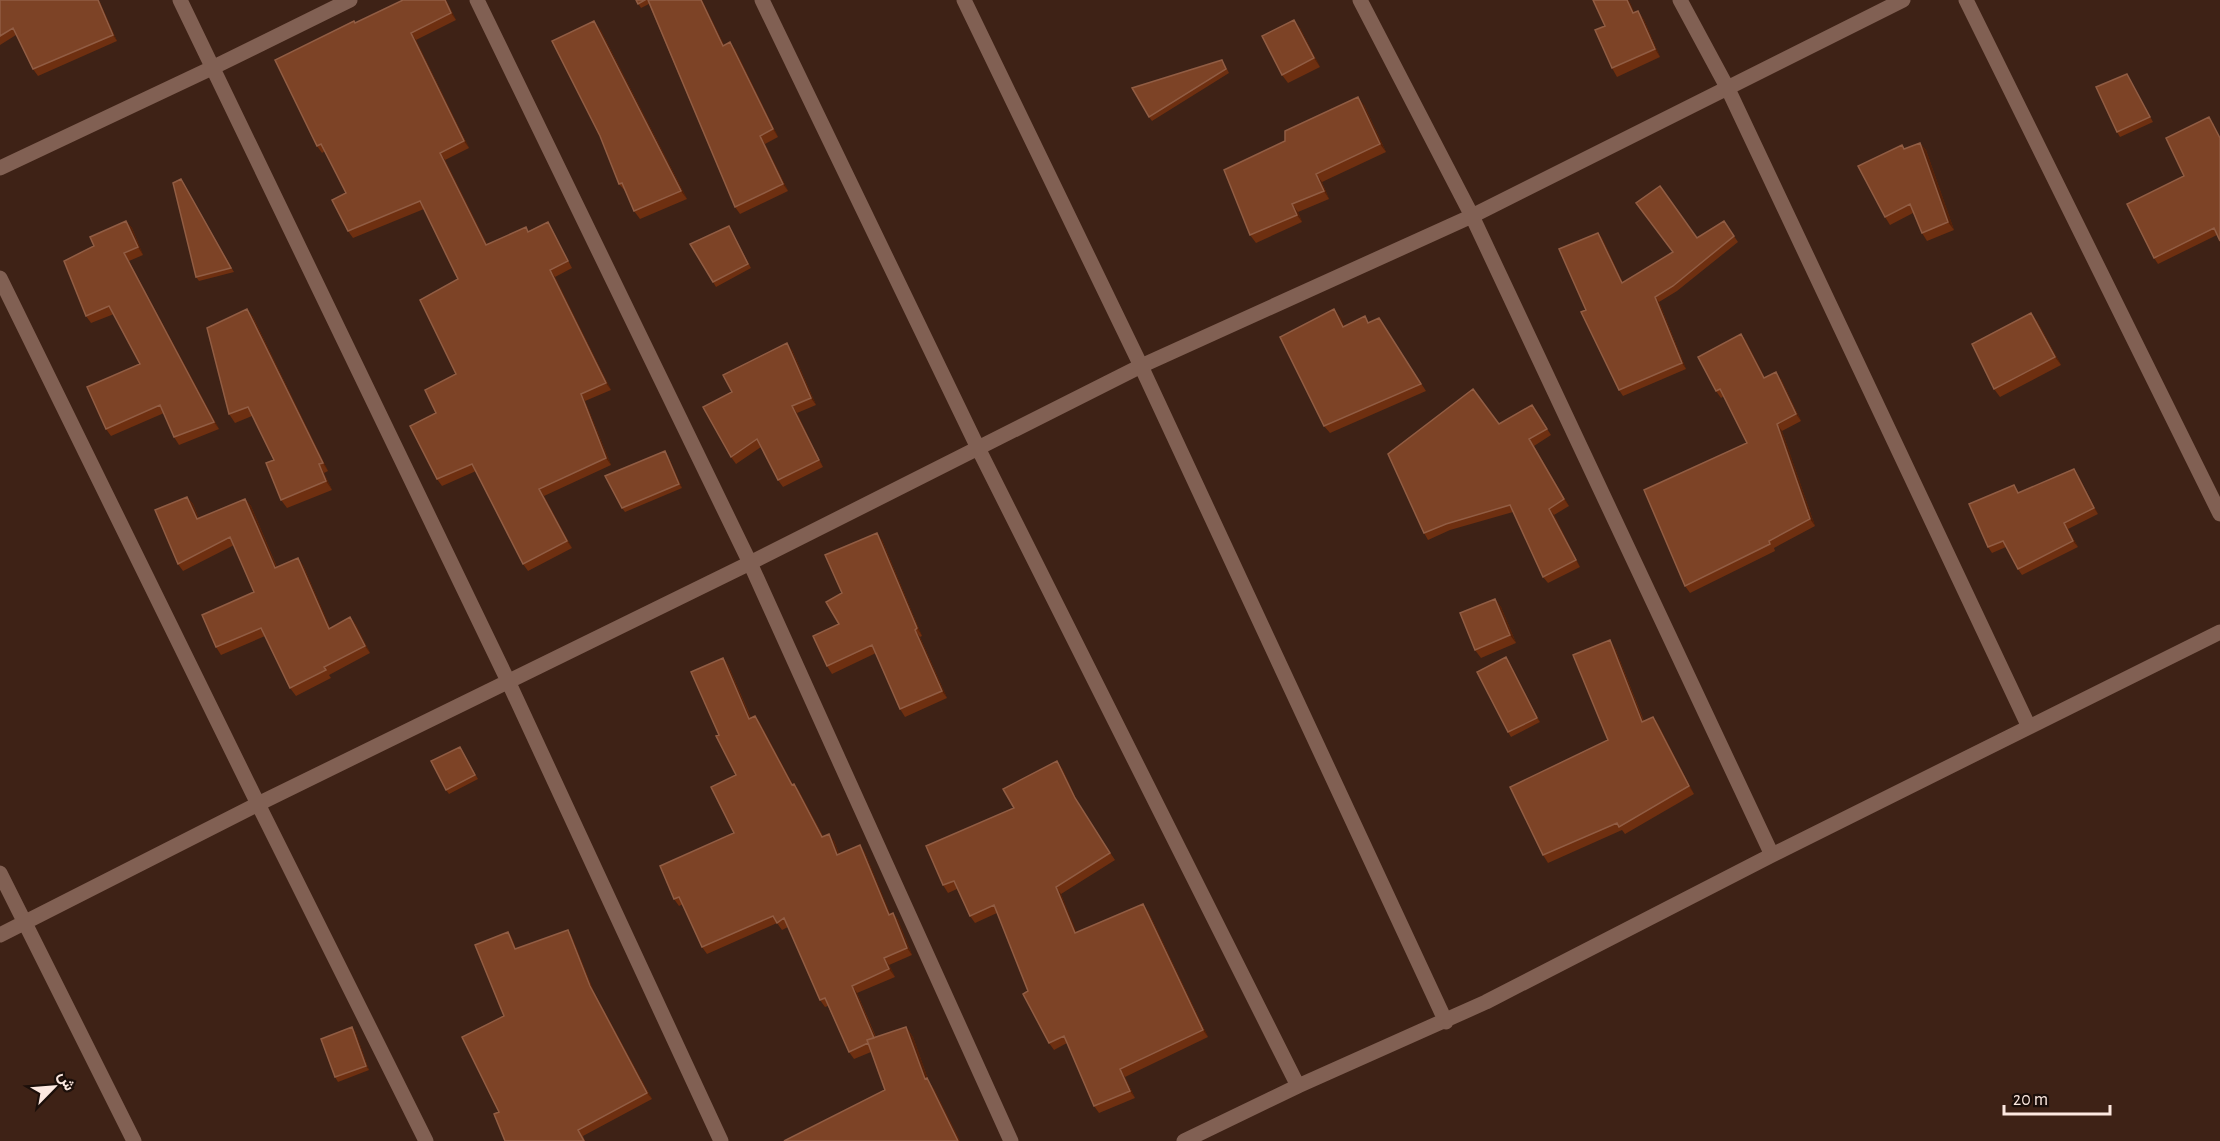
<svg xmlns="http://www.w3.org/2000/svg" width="2220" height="1141" font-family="'Alegreya Sans',Vazirmatn,sans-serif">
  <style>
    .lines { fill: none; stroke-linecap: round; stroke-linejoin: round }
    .street { stroke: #816053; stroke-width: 15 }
    .wall { fill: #6e2f10 }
    .shaded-wall { fill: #542109 }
    .building { fill: #7d4326; stroke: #915d44; stroke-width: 1.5 }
  </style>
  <rect width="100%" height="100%" fill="#3e2216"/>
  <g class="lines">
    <!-- street -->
    <path class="street" d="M180 0 508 681 721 1141
      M477 0 750 563 1011 1141
      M762 0 978 448 1298 1086
      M964 0 1141 366 1446 1022
      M1360 0 1472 216 1772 855
      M1680 0 1728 89 2029 727
      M1966 0 2220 514
      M0 168 214 67 350 0
      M0 278 258 804 426 1141
      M0 873 134 1141
      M0 935 258 804 750 563 1141 366 1472 216 1903 0
      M1184 1141 1298 1086 1486 1002 1772 855 2220 632"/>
  </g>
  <!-- wall -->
  <path class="wall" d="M0 0H99L117 41 38 76 33 69 16 35 0 45Z
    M403 0H446L456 20 416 40 469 148 445 160 487 244 529 231 548 222 552 229 572 268 555 277 611 390 585 401 611 465 544 496 572 548 528 571 523 564 476 471 442 486 437 479 436 413 456 374 458 279 424 209 353 238 348 231 346 193 325 151 322 153 317 146 356 23Z
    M636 0H702L724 45 735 49 778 137 765 144 788 191 740 214 735 207 649 4 641 8Z
    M1638 11 1644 20 1660 57 1617 77 1612 68 1635 13Z
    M1300 28 1320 67 1288 83 1282 75Z
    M600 29 687 199 640 219 634 211 625 191 619 184Z
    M1225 65 1229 73 1152 121 1149 117Z
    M2127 74 2153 122 2120 137 2117 132Z
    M1364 105 1386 152 1322 182 1329 199 1298 212 1302 222 1256 243 1250 235Z
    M2214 123 2217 235 2158 264 2154 258 2184 176Z
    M1920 143 1926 150 1954 230 1927 241 1922 233 1913 213 1890 225 1885 217 1902 145 1905 149Z
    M181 179 184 184 234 272 199 281 196 277Z
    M126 221 132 228 143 255 129 261 219 429 179 445 174 437 164 413 111 436 106 429 140 364 114 314 91 323 86 316 94 246Z
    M1724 221 1738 242 1677 291 1659 302 1686 369 1623 396 1619 390 1598 233 1602 238 1623 283Z
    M729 226 751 268 716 287 713 282Z
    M247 309 253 317 328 471 324 473 332 490 287 508 281 500 274 460 252 416 235 423 229 414Z
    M1340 317 1344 326 1369 322 1379 318 1426 391 1330 433 1324 426Z
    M2037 321 2061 365 2000 397 1994 389Z
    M1741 334 1746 341 1765 378 1781 379 1801 421 1782 431 1815 526 1774 548 1775 551 1690 593 1685 586 1747 443 1724 396 1721 398 1716 391Z
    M792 350 816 405 797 413 823 467 783 487 778 480 761 447 736 464 731 457 732 392Z
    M1532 405 1551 435 1534 446 1569 506 1554 515 1580 567 1548 583 1543 577 1513 512 1450 530 1428 540 1424 533 1499 424Z
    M665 451 668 456 682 488 625 512 622 508Z
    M2074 469 2078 475 2098 514 2068 529 2078 547 2022 575 2018 569 2006 547 1992 553 1988 547 2018 491 2019 493Z
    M187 497 193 504 199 519 245 499 251 506 277 567 303 565 330 628 350 617 356 625 370 653 329 675 331 678 296 696 290 688 265 636 221 655 216 647 254 592 234 545 183 571 178 564Z
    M882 540 922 636 920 637 947 698 905 717 900 709 876 653 832 674 827 666 839 624 842 593Z
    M1495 599 1501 607 1516 643 1481 658 1475 650Z
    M1615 648 1644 721 1653 717 1658 724 1694 794 1625 834 1622 830 1548 863 1543 855 1608 740Z
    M1506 657 1540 722 1511 737 1508 732Z
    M723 658 728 665 751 718 755 716 760 723 793 785 794 784 799 791 823 836 834 841 839 854 860 845 865 853 890 914 893 913 898 920 912 955 889 965 895 977 857 993 876 1037 906 1027 913 1037 929 1082 934 1089 960 1141H784L885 1090 871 1052 854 1059 849 1052 828 1006 825 1007 820 1000 788 927 782 930 777 923 707 954 702 947 683 904 679 906 674 899 734 833 736 775 719 735Z
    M460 747 478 779 449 794 446 790Z
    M1062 768 1079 805 1115 860 1061 894 1076 933 1148 911 1208 1037 1125 1077 1135 1098 1099 1113 1094 1106 1067 1043 1054 1050 1049 1043 997 913 975 923 970 916 957 889 948 893 943 885Z
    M568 930 572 937 594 992 652 1099 583 1136 585 1141H505L499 1112 508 932 512 938 516 949Z
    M355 1031 369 1070 338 1082 335 1077Z"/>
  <!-- shaded-wall -->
  <path class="shaded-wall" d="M98 0H99L117 41 113 35Z
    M445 0H446L456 20 451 13Z
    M701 0H702L728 53 723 46Z
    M1627 0H1629L1639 22 1633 13Z
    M1638 11 1644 20 1660 57 1655 49Z
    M1294 20 1300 28 1320 67 1314 58Z
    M594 21 600 29 687 199 681 191Z
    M411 33 416 40 469 148 464 141Z
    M730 42 735 49 778 137 773 129Z
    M1358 97 1364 105 1386 152 1380 144Z
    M760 136 765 144 788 191 783 184Z
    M1920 143 1926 150 1954 230 1948 222Z
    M440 153 445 160 491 252 486 245Z
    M1316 174 1322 182 1329 199 1324 191Z
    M1292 204 1298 212 1302 222 1297 215Z
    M126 221 132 228 143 255 138 247Z
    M1598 233 1602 238 1626 289 1622 283Z
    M124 253 129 261 219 429 214 422Z
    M550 270 555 277 611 390 606 383Z
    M1655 297 1659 302 1686 369 1682 363Z
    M247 309 253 317 328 471 323 463Z
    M1334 309 1340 317 1349 334 1343 327Z
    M2031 313 2037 321 2061 365 2055 357Z
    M1741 334 1746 341 1769 385 1764 378Z
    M787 343 792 350 816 405 811 398Z
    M1776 372 1781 379 1801 421 1796 414Z
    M581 394 585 401 611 465 606 458Z
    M792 406 797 413 823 467 819 460Z
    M1777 424 1782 431 1815 526 1810 519Z
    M1529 439 1534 446 1569 506 1564 499Z
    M665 451 668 456 682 488 679 484Z
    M319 464 324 473 332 490 326 481Z
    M2074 469 2078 475 2098 514 2094 508Z
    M539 489 544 496 572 548 567 541Z
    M187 497 193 504 202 527 197 519Z
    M245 499 251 506 280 575 275 568Z
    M1549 509 1554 515 1580 567 1576 560Z
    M2064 523 2068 529 2078 547 2073 541Z
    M877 533 882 540 922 636 917 628Z
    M298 558 303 565 334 636 329 629Z
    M1495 599 1501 607 1516 643 1510 635Z
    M350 617 356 625 370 653 365 646Z
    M915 630 920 637 947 698 942 691Z
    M1610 640 1615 648 1647 730 1642 722Z
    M1506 657 1509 661 1540 722 1537 718Z
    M723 658 728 665 754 726 749 719Z
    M755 716 760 723 797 792 792 785Z
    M1653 717 1658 724 1694 794 1689 786Z
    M1057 761 1062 768 1079 805 1115 860 1075 798Z
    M794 784 799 791 827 844 822 837Z
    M829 834 834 841 842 862 837 855Z
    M860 845 865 853 894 922 889 915Z
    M1056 887 1061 894 1080 940 1075 933Z
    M1143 904 1148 911 1208 1037 1203 1030Z
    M893 913 898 920 912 955 907 948Z
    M568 930 572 937 594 992 652 1099 647 1093 590 986Z
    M508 932 512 938 519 956 515 949Z
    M884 958 889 965 895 977 889 969Z
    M852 986 857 993 880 1048 875 1040Z
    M352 1027 355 1031 369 1070 366 1066Z
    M906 1027 913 1037 929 1082 934 1089 960 1141H958L925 1079Z
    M1120 1069 1125 1077 1135 1098 1130 1091Z"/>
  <!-- building -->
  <path class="building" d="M0 0H98L113 35 33 69 13 28 0 36Z
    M403 0H445L451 13 411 33 464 141 440 153 486 245 526 227 528 232 548 222 568 261 550 270 606 383 581 394 606 458 539 489 567 541 523 564 472 464 437 479 410 426 436 413 425 390 456 374 420 300 458 279 420 201 348 231 332 200 346 193 321 144 317 146 275 60 354 21 355 23Z
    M636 0H645L638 4Z
    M648 0H701L723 46 730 42 773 129 760 136 783 184 735 207Z
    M1593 0H1627L1633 13 1638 11 1655 49 1612 68 1595 30 1605 26Z
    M1294 20 1314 58 1282 75 1262 36Z
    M594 21 681 191 634 211 622 183 619 184 600 136 552 41Z
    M1222 60 1226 69 1149 117 1132 88Z
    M2127 74 2150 117 2117 132 2096 87Z
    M1358 97 1380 144 1316 174 1324 191 1292 204 1297 215 1250 235 1224 170 1285 141V131Z
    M2209 117 2220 138V241L2214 228 2154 258 2127 204 2184 176 2166 138Z
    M1920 143 1948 222 1922 233 1910 204 1885 217 1858 166 1902 145 1904 149Z
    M181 179 231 268 196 277 173 183Z
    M1660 186 1697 238 1724 221 1734 236 1673 286 1655 297 1682 363 1619 390 1581 312 1586 310 1559 249 1598 233 1622 283 1673 252 1636 203Z
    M126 221 138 247 124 253 214 422 174 437 160 405 106 429 87 387 140 364 109 306 86 316 64 261 94 246 90 237Z
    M729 226 748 264 713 282 690 244Z
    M247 309 323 463 319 464 326 481 281 500 266 463 274 460 248 407 229 414 207 328Z
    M1334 309 1343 327 1365 316 1368 323 1379 318 1421 384 1324 426 1280 337Z
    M2031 313 2055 357 1994 389 1972 344Z
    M1741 334 1764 378 1776 372 1796 414 1777 424 1810 519 1769 541 1770 544 1685 586 1644 490 1747 443 1720 389 1716 391 1698 357Z
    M787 343 811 398 792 406 819 460 778 480 757 439 731 457 703 407 732 392 723 375Z
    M1473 389 1499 424 1532 405 1547 429 1529 439 1564 499 1549 509 1576 560 1543 577 1510 505 1446 524 1424 533 1388 454Z
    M665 451 679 484 622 508 605 476Z
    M2074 469 2094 508 2064 523 2073 541 2018 569 2003 541 1988 547 1969 504 2014 485 2018 493Z
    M187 497 197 519 245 499 275 568 298 558 329 629 350 617 365 646 324 667 326 670 290 688 261 628 216 647 202 615 254 592 230 537 178 564 155 510Z
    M877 533 917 628 915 630 942 691 900 709 872 645 827 666 813 636 839 624 826 602 842 593 825 555Z
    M1495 599 1510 635 1475 650 1460 613Z
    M1610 640 1642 722 1653 717 1689 786 1619 827 1617 823 1543 855 1510 787 1608 740 1573 655Z
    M1506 657 1537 718 1508 732 1477 672Z
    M723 658 749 719 755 716 792 785 794 784 822 837 829 834 837 855 860 845 889 915 893 913 907 948 884 958 889 969 852 986 874 1038 867 1040 868 1043 849 1052 825 998 820 1000 784 918 777 923 773 916 702 947 679 897 674 899 660 866 734 833 711 787 736 775 716 736 719 735 691 672Z
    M460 747 475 775 446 790 431 761Z
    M1057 761 1075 798 1110 853 1056 887 1075 933 1143 904 1203 1030 1120 1069 1130 1091 1094 1106 1064 1036 1049 1043 1023 994 1028 991 994 905 970 916 954 881 943 885 926 846 1014 808 1003 789Z
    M568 930 590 986 647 1093 578 1130 584 1141H505L494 1114 499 1112 462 1037 504 1016 475 945 508 932 515 949Z
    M352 1027 366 1066 335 1077 321 1039Z
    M906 1027 925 1079 927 1078 958 1141H784L885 1090 867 1040Z"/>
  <!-- north arrow -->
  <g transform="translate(54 1087) rotate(65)" stroke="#1c0f0a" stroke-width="4.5" paint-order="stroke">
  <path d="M0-4.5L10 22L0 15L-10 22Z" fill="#fde9e1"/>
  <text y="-9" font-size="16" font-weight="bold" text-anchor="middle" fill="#fde9e1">ش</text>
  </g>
  <!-- scale -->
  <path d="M2004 1105v9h106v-9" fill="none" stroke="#fde9e1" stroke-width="3"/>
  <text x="2013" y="1105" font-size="18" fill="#fde9e1" stroke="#1c0f0a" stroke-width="4.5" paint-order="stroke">20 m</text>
</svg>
